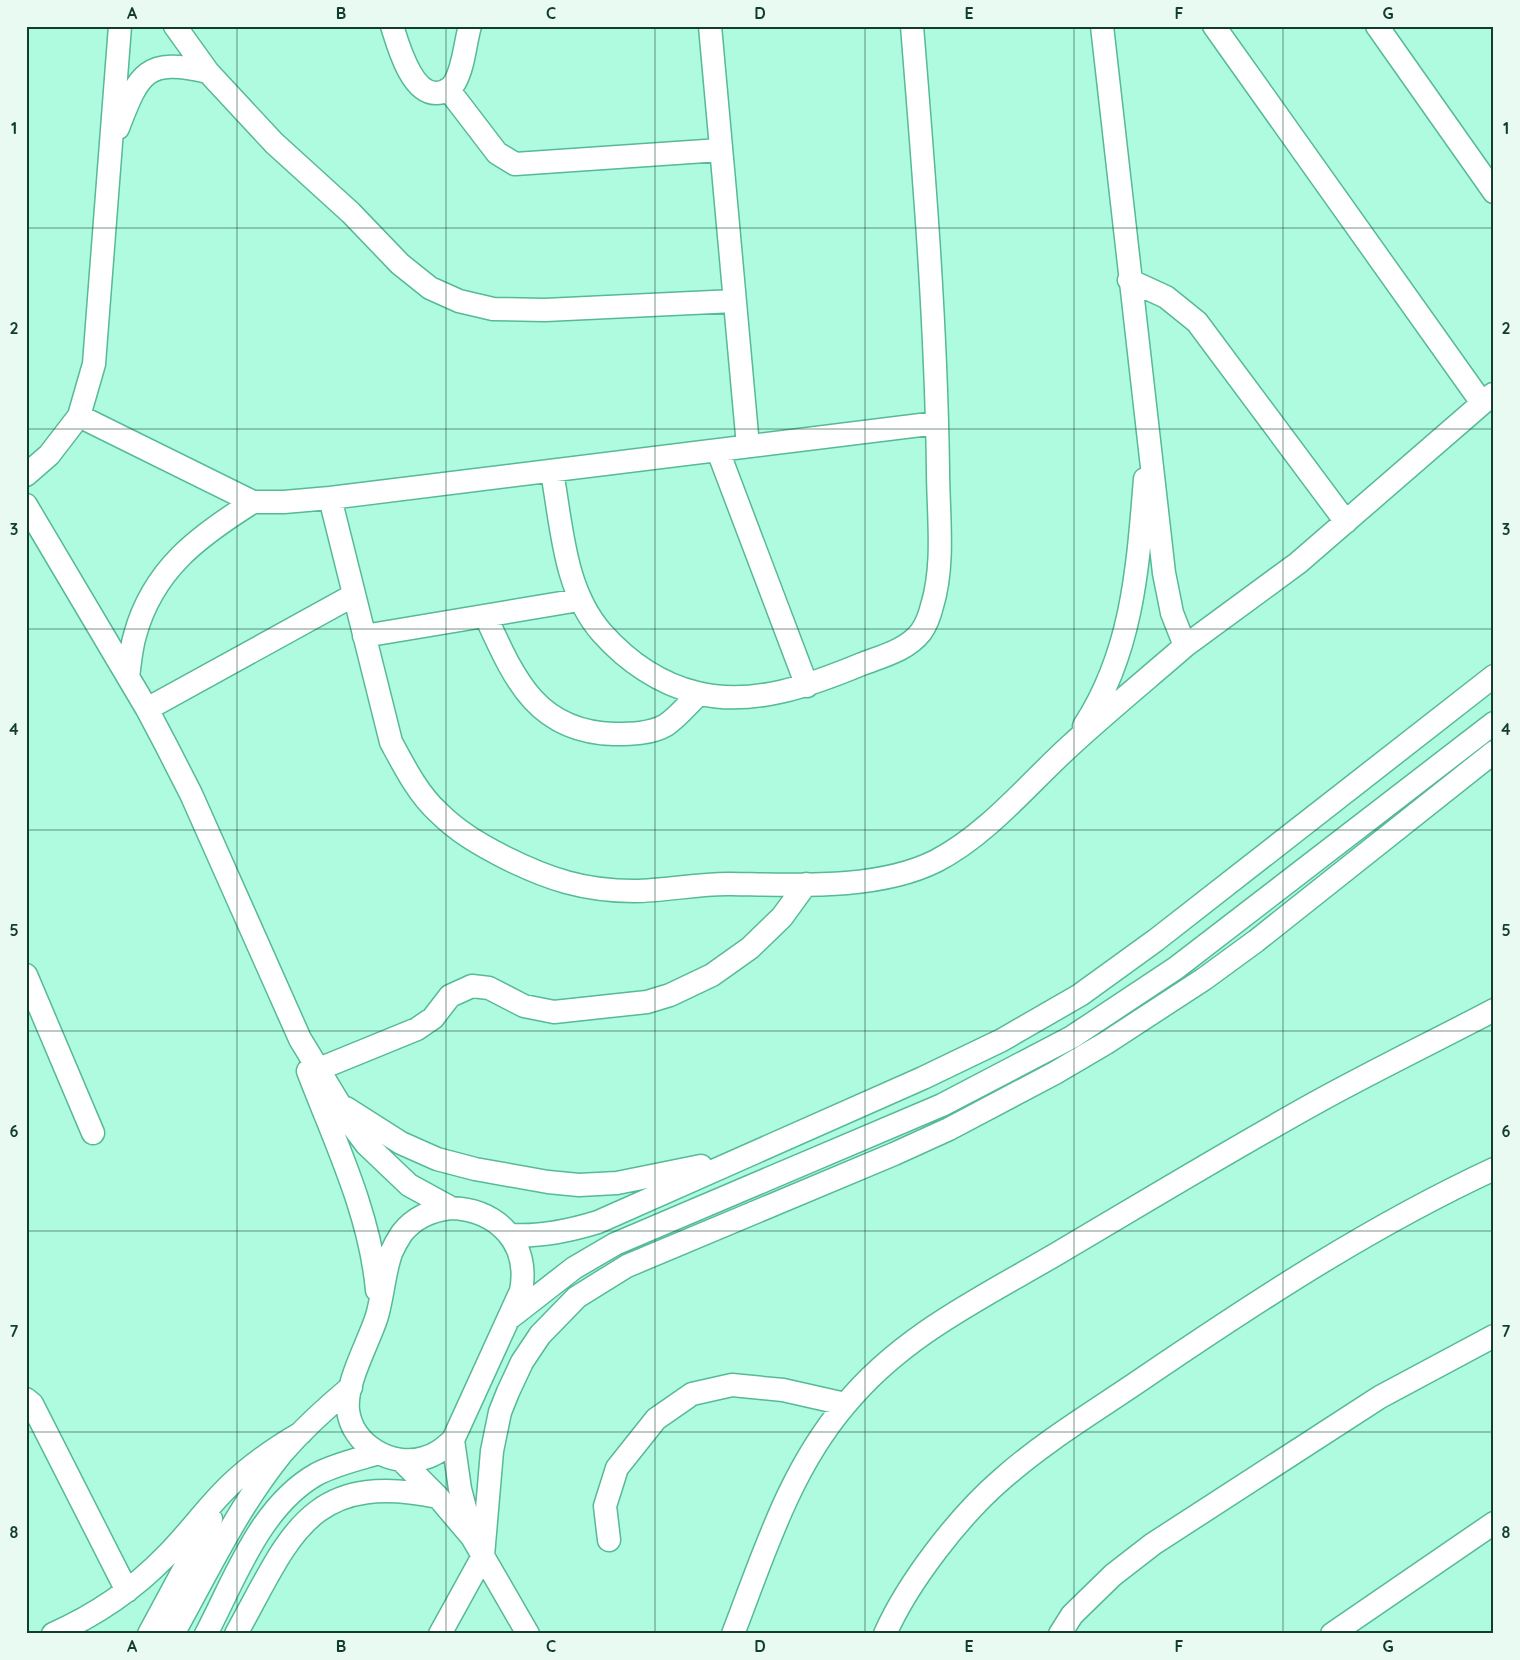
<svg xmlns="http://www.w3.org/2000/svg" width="1520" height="1660" font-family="Quicksand,sans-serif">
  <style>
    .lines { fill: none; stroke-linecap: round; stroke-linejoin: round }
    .minor-casing { stroke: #56b998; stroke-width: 25 }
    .minor { stroke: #fff; stroke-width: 22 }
    .grid { fill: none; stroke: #123c2f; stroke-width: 1; stroke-opacity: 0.55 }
    .neatline { fill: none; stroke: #123c2f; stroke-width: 2 }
    .grid-label { font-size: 16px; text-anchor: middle; font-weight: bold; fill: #123c2f }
  </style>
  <rect width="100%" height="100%" fill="#affbdf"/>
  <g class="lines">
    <defs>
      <path id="minor" d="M175 26 208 72 274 143 351 213 400 264 430 288 459 301 493 309 545 310 734 301
        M392 26C398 45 411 93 436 93 444 93 451 89 455 82 464 66 465 43 470 26
        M710 26 748 446
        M1214 26 1482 403
        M1377 26 1494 192
        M448 89 497 153 515 164 720 150
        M118 128C139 73 146 57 208 72
        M1129 280 1166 297 1197 322 1346 522
        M79 416 253 502H284L330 498 937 423
        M718 451 807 686
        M552 472C562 527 564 590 602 633 627 661 660 684 697 693 753 707 811 685 862 664 883 656 907 650 921 632 926 625 930 614 932 606 945 564 938 513 938 470 936 322 924 174 912 26
        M26 475 49 455 79 416 94 364 120 26
        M330 498 391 742C404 766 418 794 438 812 458 832 479 844 504 857 548 879 584 891 634 891 667 891 699 883 732 884 796 885 878 890 936 861 988 834 1028 784 1071 745 1108 711 1147 679 1185 646L1172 613 1164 573 1102 26
        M26 505 147 709 167 747 191 794 300 1039 354 1128 366 1144 409 1185 451 1208
        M486 617C514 678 536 732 614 734 630 734 651 734 666 725 678 717 689 703 699 694
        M364 636 579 600
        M1185 646 1298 563 1493 394
        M128 677C130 663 131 648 135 635 153 569 199 536 253 502
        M147 709 354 595
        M1084 726C1133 651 1138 565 1145 479
        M26 975 93 1133
        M319 1069 417 1029 433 1018 450 996 472 986 489 988 524 1006 554 1012 647 1002 670 995 712 975 750 948 782 917 806 884
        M308 1071C335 1142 370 1213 377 1290
        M346 1108 401 1143 437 1159 475 1169 548 1182 579 1185 617 1183 701 1166
        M451 1208C499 1210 530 1244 521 1291L453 1440C444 1448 436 1455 424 1458 392 1468 352 1445 348 1410 345 1383 369 1342 377 1316 383 1295 384 1273 391 1253 394 1246 398 1239 402 1233 414 1218 432 1210 451 1208Z
        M510 1235C540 1237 569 1231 598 1222L923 1078 1002 1040 1080 995 1156 940 1494 676
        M511 1317 574 1268 615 1244 942 1105 1072 1037 1176 968 1494 723
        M26 1399 32 1404 127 1591
        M453 1440 460 1489 471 1531
        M401 1460 438 1497 472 1537 528 1634
        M609 1540 605 1506 617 1468 656 1419 692 1394 732 1385 783 1390 845 1404
        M53 1634C96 1615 134 1589 166 1556 189 1533 207 1507 230 1485 252 1464 275 1448 301 1433
        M149 1634 211 1519
        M173 1634C207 1573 238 1507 282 1453 303 1429 327 1407 351 1387
        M206 1634C235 1579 260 1506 317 1474 336 1464 359 1459 379 1453
        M236 1634C290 1537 308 1470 438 1497
        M440 1634 483 1556 492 1451 500 1412 508 1392 522 1362 540 1335 577 1297 627 1266 894 1154 949 1129 1055 1073 1106 1043 1204 979 1256 941 1494 752
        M733 1634C764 1554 789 1471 845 1405 904 1333 986 1296 1065 1249 1148 1200 1232 1149 1317 1102 1375 1070 1435 1041 1494 1010
        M885 1634C908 1582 959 1516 1002 1479 1046 1440 1097 1410 1145 1377 1257 1301 1371 1226 1494 1169
        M1060 1634 1072 1615 1113 1575 1153 1544 1380 1397 1494 1336
        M1332 1634 1494 1523"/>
    </defs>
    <!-- minor casing -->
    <use href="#minor" class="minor-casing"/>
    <!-- minor -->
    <use href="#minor" class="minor"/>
  </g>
  <!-- grid -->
  <path class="grid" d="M237 26V1634M446 26V1634M655 26V1634M865 26V1634M1074 26V1634M1283 26V1634M26 228H1494M26 429H1494M26 629H1494M26 830H1494M26 1031H1494M26 1231H1494M26 1432H1494"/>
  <!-- border -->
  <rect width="1520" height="1660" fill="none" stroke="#e9faf3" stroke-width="55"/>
  <rect x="28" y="28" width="1464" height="1604" class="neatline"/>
  <g class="grid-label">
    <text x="132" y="19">A</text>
    <text x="341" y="19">B</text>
    <text x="551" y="19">C</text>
    <text x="760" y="19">D</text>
    <text x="969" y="19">E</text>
    <text x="1179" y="19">F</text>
    <text x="1388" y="19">G</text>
    <text x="14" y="134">1</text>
    <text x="1506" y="134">1</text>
    <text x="14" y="334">2</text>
    <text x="1506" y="334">2</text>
    <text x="14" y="535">3</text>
    <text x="1506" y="535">3</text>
    <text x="14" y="735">4</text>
    <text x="1506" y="735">4</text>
    <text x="14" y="936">5</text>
    <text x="1506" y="936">5</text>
    <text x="14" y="1137">6</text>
    <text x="1506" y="1137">6</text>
    <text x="14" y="1337">7</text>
    <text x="1506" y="1337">7</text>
    <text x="14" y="1538">8</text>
    <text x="1506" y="1538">8</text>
    <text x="132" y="1652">A</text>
    <text x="341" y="1652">B</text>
    <text x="551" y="1652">C</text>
    <text x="760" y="1652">D</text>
    <text x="969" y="1652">E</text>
    <text x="1179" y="1652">F</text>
    <text x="1388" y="1652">G</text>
  </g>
</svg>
